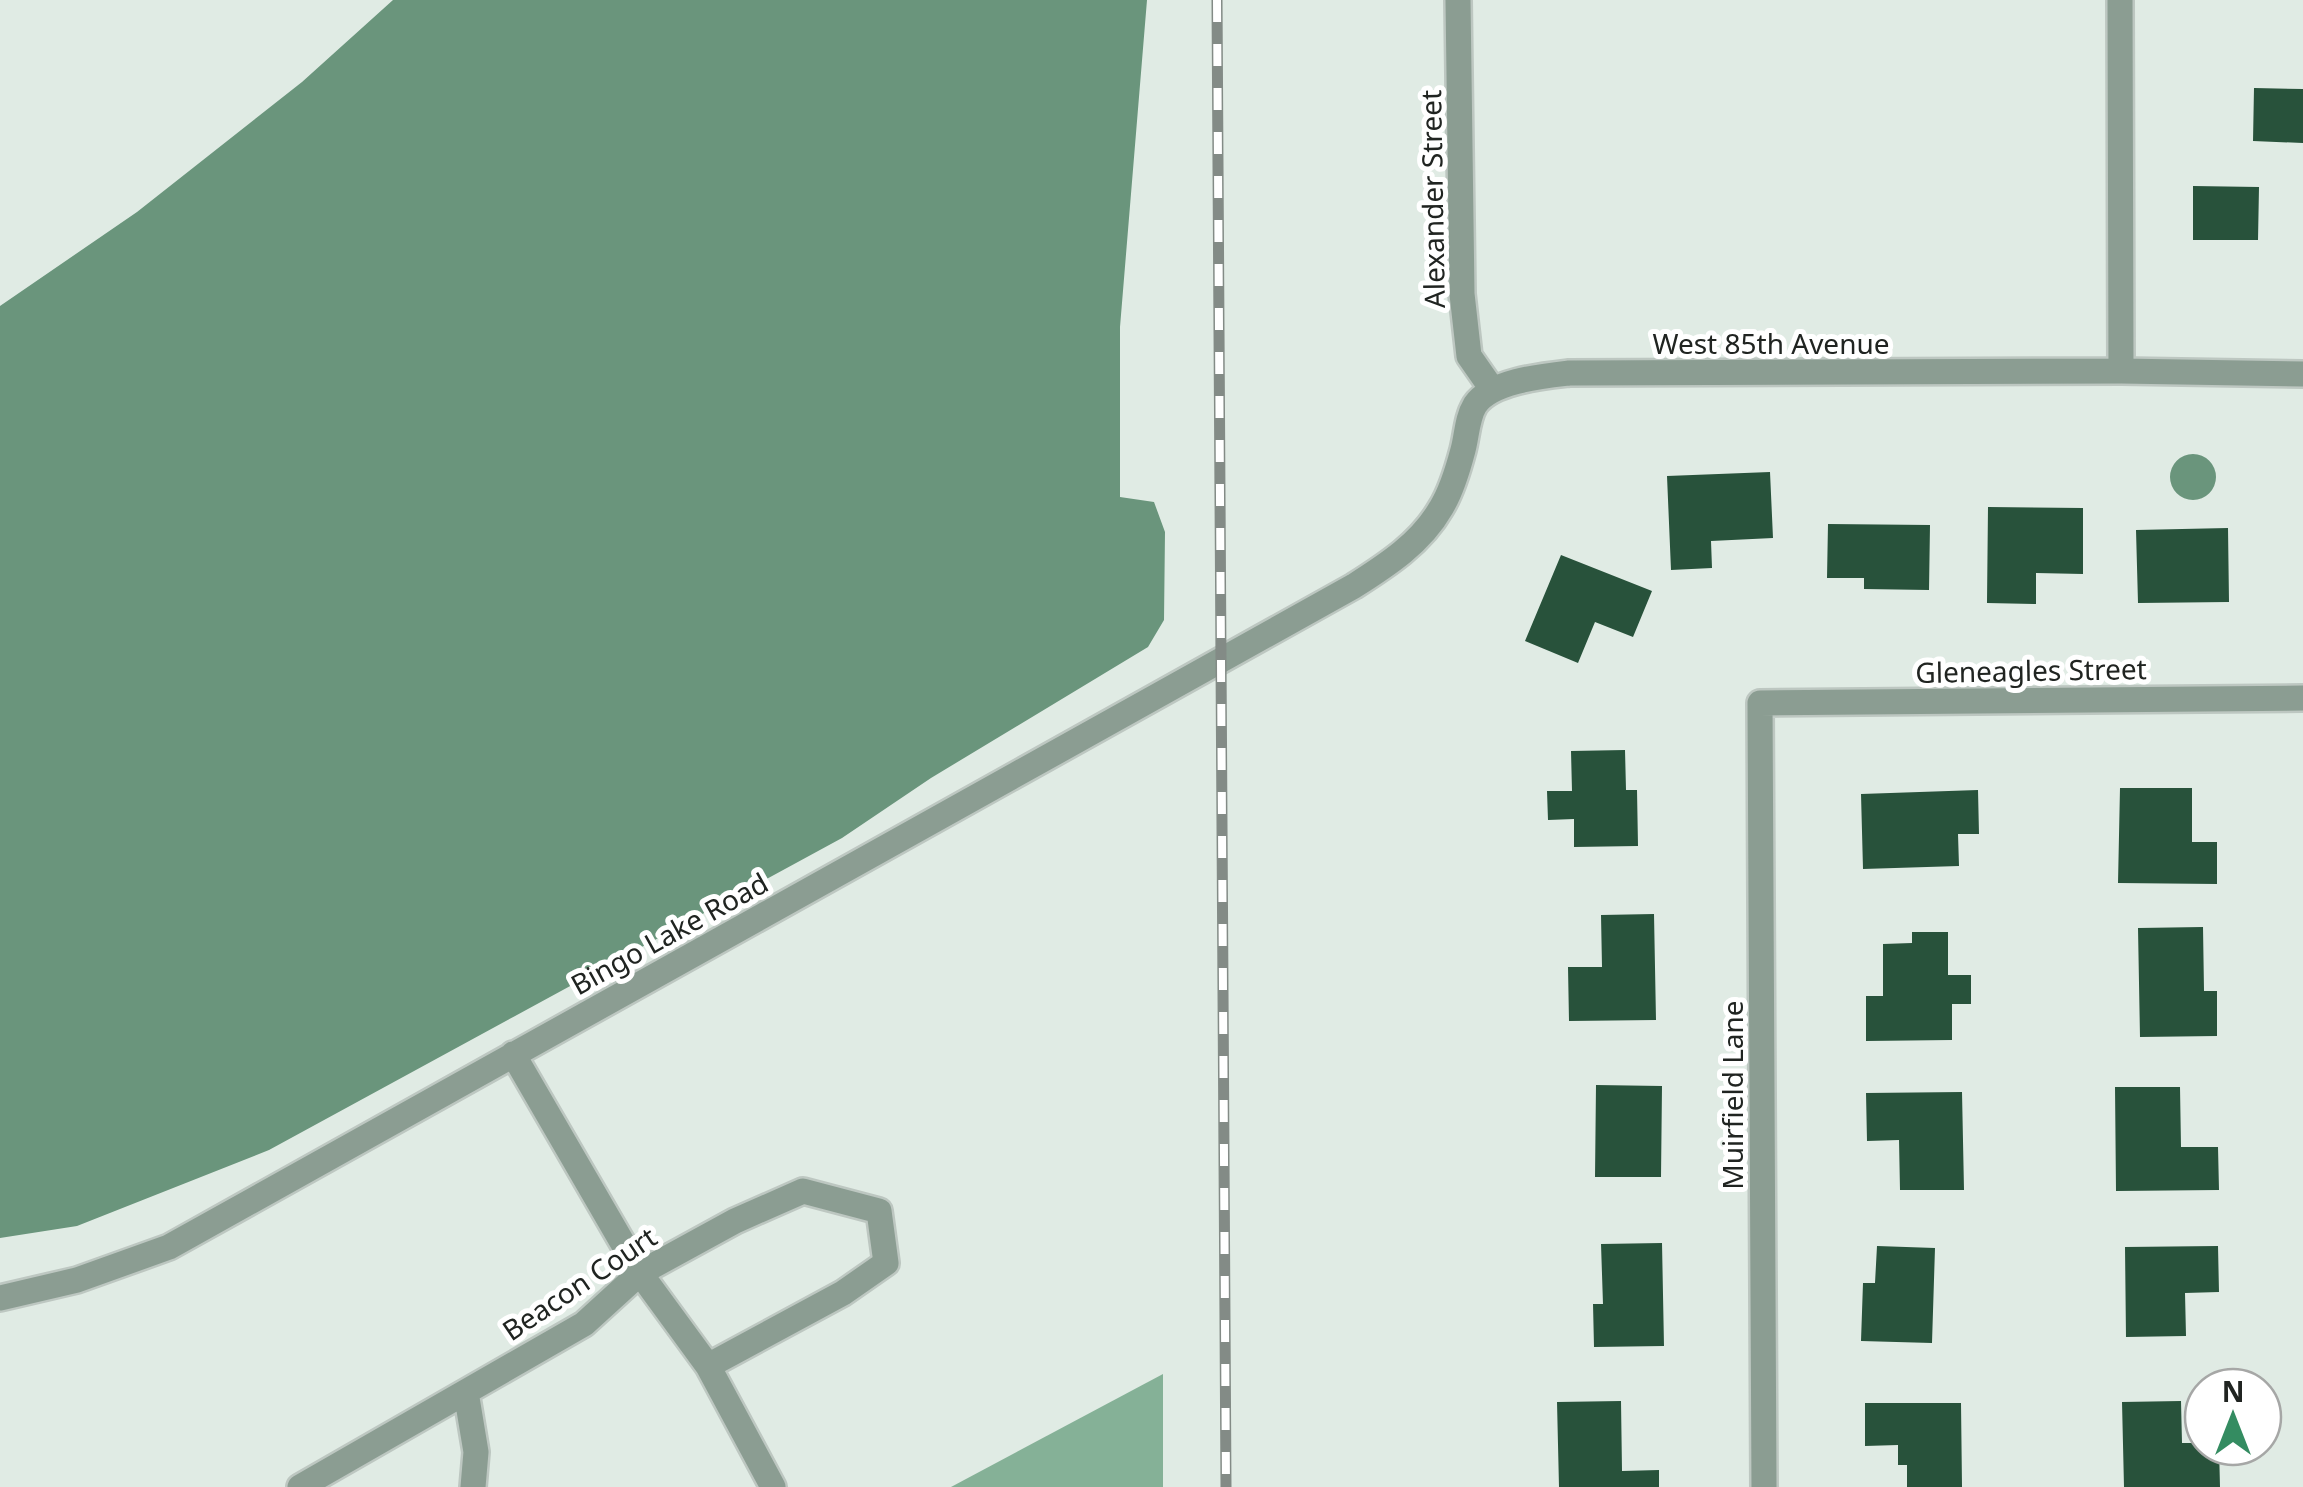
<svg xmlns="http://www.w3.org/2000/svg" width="2303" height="1487" font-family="'Noto Sans',sans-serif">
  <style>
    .forest { fill: #85b197 }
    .water { fill: #6a957c }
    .building { fill: #28523b }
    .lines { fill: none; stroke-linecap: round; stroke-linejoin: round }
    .minor-casing { stroke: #bdc7c1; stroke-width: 30 }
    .minor { stroke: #8b9d92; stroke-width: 25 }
    .rail-casing { stroke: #838b86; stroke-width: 11 }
    .rail { stroke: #fff; stroke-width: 8; stroke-dasharray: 22; stroke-linecap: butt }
    .labels { text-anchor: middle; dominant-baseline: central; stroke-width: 10; stroke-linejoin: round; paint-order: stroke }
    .street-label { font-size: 28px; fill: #202421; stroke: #fff }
  </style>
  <rect width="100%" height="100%" fill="#e0ebe4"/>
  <!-- forest -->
  <path class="forest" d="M1163 1374V1487H951Z"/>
  <!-- water -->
  <path class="water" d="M393 0H1147L1120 327V497L1154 502 1165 532 1164 620 1148 647 931 778 842 838 269 1150 77 1226 0 1238V306L137 212 302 82Z
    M2170 477a23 23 0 1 1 46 0a23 23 0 1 1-46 0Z"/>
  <!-- building -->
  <path class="building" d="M2254 88 2303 89V143L2253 141Z
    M2193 186 2259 187 2258 240H2193Z
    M1770 472 1773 538 1711 541 1712 568 1671 570 1667 476Z
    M1988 507 2083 508V574L2036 573V604L1987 603Z
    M1828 524 1930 525 1929 590 1864 589V578H1827Z
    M2228 528 2229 602 2138 603 2136 530Z
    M1561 555 1652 591 1633 637 1595 622 1578 663 1525 641Z
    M1625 750 1626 790H1637L1638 846 1574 847V819L1548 820 1547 791H1572L1571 751Z
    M2120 788H2192V842H2217V884L2118 883Z
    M1978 790 1979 834H1958L1959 866 1863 869 1861 794Z
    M1654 914 1656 1020 1569 1021 1568 967H1602L1601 915Z
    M2203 927 2204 991H2217V1036L2140 1037 2138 928Z
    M1912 932H1948V975H1971V1004H1952V1040L1866 1041V996H1883V944L1912 943Z
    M1596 1085 1662 1086 1661 1177H1595Z
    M2115 1087H2180L2181 1147H2218L2219 1190 2116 1191Z
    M1962 1092 1964 1190H1900L1899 1140 1867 1141 1866 1093Z
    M1662 1243 1664 1346 1594 1347 1593 1304H1603L1601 1244Z
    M1877 1246 1935 1248 1932 1343 1861 1341 1863 1283H1875Z
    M2218 1246 2219 1292 2185 1293 2186 1336 2126 1337 2125 1247Z
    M1621 1401 1622 1471 1659 1470V1487H1559L1557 1402Z
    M2181 1401 2182 1443H2203V1447H2219L2220 1487H2124L2122 1402Z
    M1865 1403H1961L1962 1487H1907V1465H1898V1445L1865 1446Z"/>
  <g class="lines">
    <defs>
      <path id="minor" d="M1458 0 1462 294 1469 356 1492 389
        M2120 0 2121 371
        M513 1054 640 1273 708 1366 773 1487
        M0 1298 77 1280 169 1247 1354 586C1387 565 1421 543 1441 508 1451 492 1458 469 1463 450 1467 435 1467 418 1475 405 1491 381 1543 376 1569 373L2121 371 2303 374
        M466 1392 476 1452 473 1487
        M300 1487 584 1324 640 1273 735 1221 803 1191 879 1211 886 1263 843 1293 708 1366
        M1764 1487 1760 703 2303 698"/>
    </defs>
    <!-- minor casing -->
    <use href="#minor" class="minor-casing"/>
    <!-- minor -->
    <use href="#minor" class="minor"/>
    <defs>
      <path id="rail" d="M1217 0 1226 1487"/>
    </defs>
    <!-- rail casing -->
    <use href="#rail" class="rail-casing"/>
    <!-- rail -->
    <use href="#rail" class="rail"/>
  </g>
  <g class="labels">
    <!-- street labels -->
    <g class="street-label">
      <text transform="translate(1432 199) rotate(-91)">Alexander Street</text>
      <text x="1771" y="343">West 85th Avenue</text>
      <text transform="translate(2031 670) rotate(-1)">Gleneagles Street</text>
      <text transform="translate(669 933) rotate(-29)">Bingo Lake Road</text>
      <text transform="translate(1732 1095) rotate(-90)">Muirfield Lane</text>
      <text transform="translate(579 1283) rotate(-34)">Beacon Court</text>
    </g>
  </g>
  <!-- north arrow -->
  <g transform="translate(2233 1417)"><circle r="48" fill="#ffffff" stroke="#a6a7a6" stroke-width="2.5"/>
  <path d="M0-8L18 38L0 25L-18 38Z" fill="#348c61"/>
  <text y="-15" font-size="28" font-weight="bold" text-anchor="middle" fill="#202421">N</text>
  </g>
</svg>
